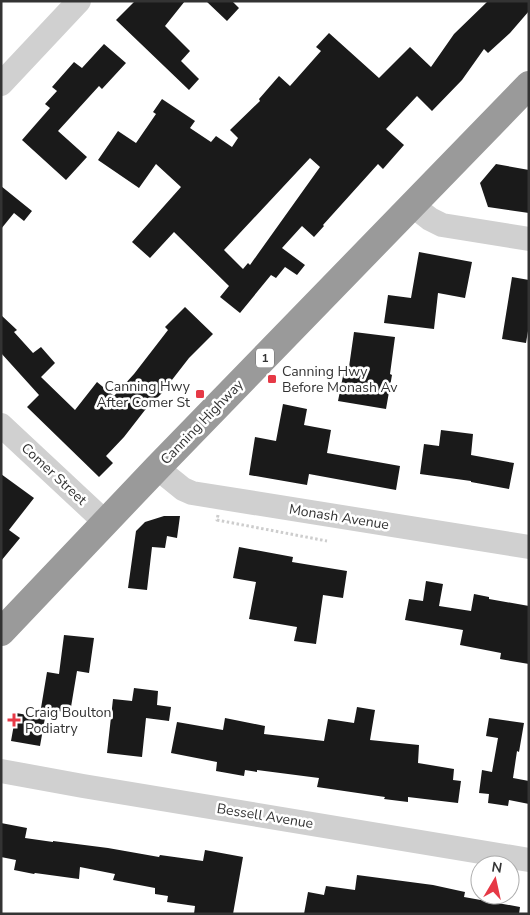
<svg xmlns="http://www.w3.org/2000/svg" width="530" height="915" font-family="'Nunito Sans',sans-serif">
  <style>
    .building { fill: #1a1a1a; fill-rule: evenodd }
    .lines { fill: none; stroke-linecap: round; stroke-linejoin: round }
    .path { stroke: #cdcdcd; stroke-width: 3; stroke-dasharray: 2.5 2.5; stroke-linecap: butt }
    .minor { stroke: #d0d0d0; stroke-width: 24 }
    .highway { stroke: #9a9a9a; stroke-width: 28 }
    .poi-dot { fill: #e63946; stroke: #fff; stroke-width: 2 }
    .labels { text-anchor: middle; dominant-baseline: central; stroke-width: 5; stroke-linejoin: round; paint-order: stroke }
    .shield { fill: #fff; stroke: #707070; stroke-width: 1 }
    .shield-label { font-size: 12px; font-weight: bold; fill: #333 }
    .poi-label { font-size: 14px; fill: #333; stroke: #fff; text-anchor: start }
    .street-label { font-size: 14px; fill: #333; stroke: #fff }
  </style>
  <rect width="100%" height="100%" fill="#fff"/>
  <!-- building -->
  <path class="building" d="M135 1H185L165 26 190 51 181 61 199 79 189 90 116 20Z
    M206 1H232L239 8 227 21Z
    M488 1H529V11L510 33 488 53 484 49 462 80 432 111 417 96 386 129 404 145 383 169 378 164 323 225 324 226 314 237 302 226 282 248 305 265 297 275 285 267 276 278 271 275 240 313 220 297 229 286 174 232 150 258 132 242 181 187 156 164 139 188 98 160 118 131 136 143 156 114 153 112 162 99 195 121 190 128 211 142 216 136 232 147 238 138 230 130 260 101 259 99 279 76 290 86 321 51 316 47 329 33 379 78 410 47 431 67 454 34ZM310 158 320 167 250 265 248 263 243 269 224 250Z
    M104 44 126 63 102 89 99 86 58 131 87 157 66 180 22 140 50 108 45 104 57 91 52 87 74 62 82 68Z
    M496 164 529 170V213L488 207 480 183Z
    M1 186 32 211 24 221 14 213 1 229Z
    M419 252 472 262 465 298 438 293 434 329 384 323 388 295 411 298Z
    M512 277 529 280V325L526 343 502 339Z
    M185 307 213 334 189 358 161 394 145 410 124 437 106 456 113 463 99 477 27 407 39 395 1 353V315L17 330 14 332 33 353 41 347 55 363 41 377 75 410 97 382 114 396 134 374 168 330 165 327Z
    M354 332 395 337 390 374 392 375 386 409 338 401 345 366 349 367Z
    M283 404 307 409 304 425 331 430 327 453 400 466 396 490 309 474 307 485 249 475 255 437 276 441Z
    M441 430 473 434 471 455 514 463 509 489 471 482V481L420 474 424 444 439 446Z
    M1 474 34 498 9 530 20 538 1 561Z
    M164 516H180L177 538 167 536 165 548 152 547 147 590 128 588 136 531 145 522Z
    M239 547 293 557 292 562 347 571 343 598 323 595 316 644 294 641 297 627 249 619 256 582 233 578Z
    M426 581 443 584 439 606 471 611 474 594 489 597V599L529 606V664L500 659 501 653 460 645 463 630 405 620 409 599 423 601Z
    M64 635 94 638 89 673 77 671 70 713 41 708 47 672 59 674Z
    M134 688 158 691 157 705 171 707 169 721 146 718 142 757 107 753 113 699 132 701Z
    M357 707 375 710 370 740 419 745 418 763 454 769 453 780 461 781 458 803 408 797V802L384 799 385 797 317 787 319 778 257 770V772L245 770 244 776 216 771 217 762 171 753 177 722 223 730 225 718 265 726 264 734 324 741 328 719 354 723Z
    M16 713 45 718 40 746 11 741Z
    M489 718 524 723 519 752 517 751 513 778 529 781V804L509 800 508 806 488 803 489 794 479 793 482 770 492 772 498 738 486 736Z
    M1 823 27 828 25 838 53 842V841L108 848 159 857 160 855 203 861 205 850 243 857 233 914H194L195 906 167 902 168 896 155 894V888L113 880 115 874 80 867 79 879 35 873 34 874 14 870 16 860 1 857Z
    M357 875 433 885 465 892 464 897 520 907 519 914H304L308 892 324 895 326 886 355 890Z"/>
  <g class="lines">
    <!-- path -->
    <path class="path" d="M218 515 217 520 327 541"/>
    <!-- minor -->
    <path class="minor" d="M1 84 79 1
      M412 205 430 219 442 225 529 239
      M1 425 106 523
      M157 468 183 489 192 493 529 547
      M1 771 83 786 529 860"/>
    <!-- highway -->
    <path class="highway" d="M1 632 157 468 529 85"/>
  </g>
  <!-- markers -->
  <g class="poi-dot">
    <rect x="267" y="374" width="10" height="10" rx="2.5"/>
    <rect x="195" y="389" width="10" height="10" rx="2.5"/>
    <path d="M11.5 712.5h5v5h5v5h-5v5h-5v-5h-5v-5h5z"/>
  </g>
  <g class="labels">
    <!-- shield labels -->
    <rect class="shield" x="256" y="348.5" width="18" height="19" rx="4"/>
    <g class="shield-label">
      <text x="265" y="358">1</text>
    </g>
    <!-- poi labels -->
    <g class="poi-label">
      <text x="282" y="371">Canning Hwy<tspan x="282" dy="16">Before Monash Av</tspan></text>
      <text x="190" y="386" text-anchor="end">Canning Hwy<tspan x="190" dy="16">After Comer St</tspan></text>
      <text x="25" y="712">Craig Boulton<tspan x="25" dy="16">Podiatry</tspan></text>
    </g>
    <!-- street labels -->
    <g class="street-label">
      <text transform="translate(202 422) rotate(-46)">Canning Highway</text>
      <text transform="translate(54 474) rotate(43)">Comer Street</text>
      <text transform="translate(339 517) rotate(9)">Monash Avenue</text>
      <text transform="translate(265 816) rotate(9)">Bessell Avenue</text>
    </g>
  </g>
  <!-- border -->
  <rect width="530" height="915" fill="none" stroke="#333333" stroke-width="5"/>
  <!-- north arrow -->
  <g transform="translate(495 880) rotate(9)"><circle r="24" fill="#ffffff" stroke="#adadad"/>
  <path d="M0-4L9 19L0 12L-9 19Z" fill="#e63946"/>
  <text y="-8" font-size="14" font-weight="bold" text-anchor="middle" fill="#333333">N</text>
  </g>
</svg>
